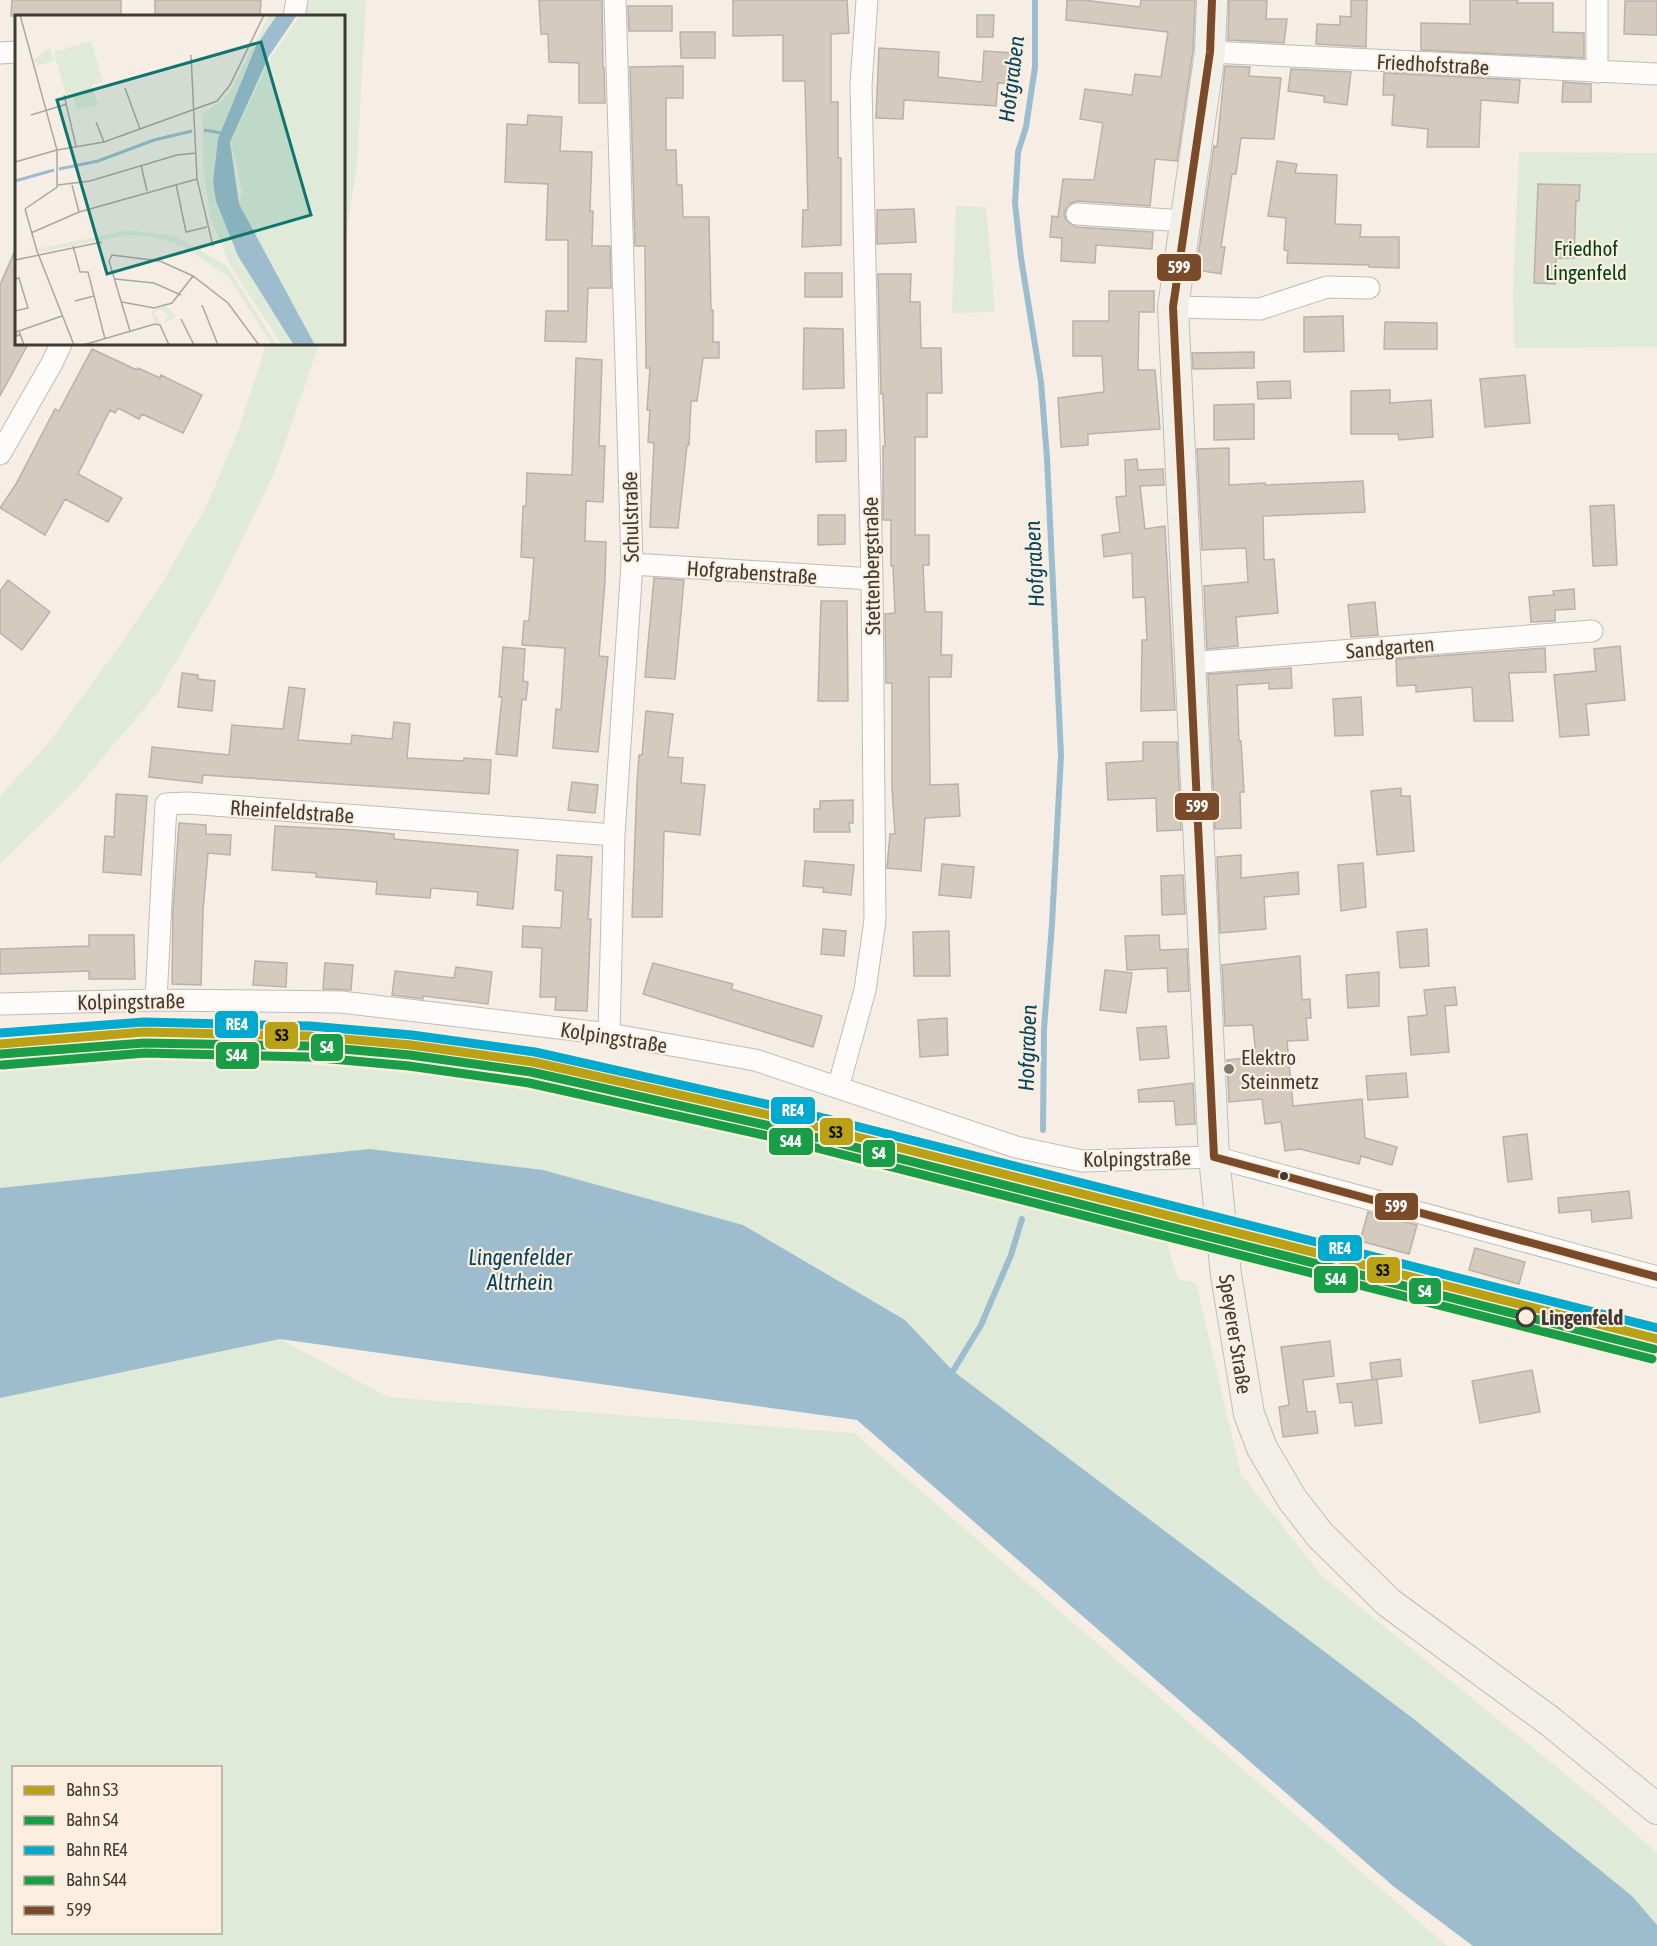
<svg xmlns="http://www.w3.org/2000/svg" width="1657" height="1946" font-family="'Asap Condensed',sans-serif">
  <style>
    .built { fill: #f0e2d2 }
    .green { fill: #dfead9; fill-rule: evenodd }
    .water { fill: #9dbccd }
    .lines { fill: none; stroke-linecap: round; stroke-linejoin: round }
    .stream { stroke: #9dbccd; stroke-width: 6 }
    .building { fill: #d4cabe; stroke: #b8b2ab; stroke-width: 1.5 }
    .street-casing { stroke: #c2bbb5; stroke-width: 23 }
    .secondary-casing { stroke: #c2bbb5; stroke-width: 32 }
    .street { stroke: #fefcfb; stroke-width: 21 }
    .secondary { stroke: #f2efe9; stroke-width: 30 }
    .bus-1-casing { stroke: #fcefdf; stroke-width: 12 }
    .bus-1 { stroke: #7a4b2a; stroke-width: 8 }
    .rail-1-casing { stroke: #fcefdf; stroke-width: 14 }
    .rail-2-casing { stroke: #fcefdf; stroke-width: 14 }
    .rail-3-casing { stroke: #fcefdf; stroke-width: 14 }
    .rail-4-casing { stroke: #fcefdf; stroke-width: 14 }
    .rail-1 { stroke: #baa115; stroke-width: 9 }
    .rail-2 { stroke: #1a9d47; stroke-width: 9 }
    .rail-3 { stroke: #00a9ce; stroke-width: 9 }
    .rail-4 { stroke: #1a9d47; stroke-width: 9 }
    .poi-dot { fill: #7f7972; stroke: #fcefdf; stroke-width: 2 }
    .bus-dot { fill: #3f3a34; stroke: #fcefdf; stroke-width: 2 }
    .stop-dot { fill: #fcefdf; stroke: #3f3a34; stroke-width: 3 }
    .labels { text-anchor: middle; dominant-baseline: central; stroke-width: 4.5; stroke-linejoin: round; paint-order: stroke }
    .street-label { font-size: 21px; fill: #3f3a34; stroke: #fcefdf }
    .park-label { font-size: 21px; fill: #003f12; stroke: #fcefdf }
    .poi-label { font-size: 21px; fill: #3f3a34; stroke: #fcefdf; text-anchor: start }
    .stop-label { font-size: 21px; font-weight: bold; fill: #3f3a34; stroke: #fcefdf; text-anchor: start }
    .water-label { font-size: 22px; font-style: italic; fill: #034461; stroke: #fcefdf }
    .inset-river { fill: none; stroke: #9dbccd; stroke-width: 3 }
    .inset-road { fill: none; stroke: #ada69e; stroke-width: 1.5 }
    .view { fill: #0f766e; fill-opacity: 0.15; stroke: #0f766e; stroke-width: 3 }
    .inset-edge { fill: none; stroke: #3f3a34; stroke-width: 3 }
    .line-badge { stroke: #fcefdf; stroke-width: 2 }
    .badge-label { font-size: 16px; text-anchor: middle; font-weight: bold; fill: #fff }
    .pale-badge-label { font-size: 16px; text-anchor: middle; font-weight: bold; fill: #111 }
  </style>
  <rect width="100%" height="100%" fill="#f6eee5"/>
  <!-- built -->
  <path class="built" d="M146 1024 340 1027 442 1037 606 1063 711 1085 1206 1214 1209 1250 663 1116 503 1086 370 1067 238 1056 115 1060 0 1069V1035Z
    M1239 1228 1657 1334V1357L1282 1263 1241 1255Z"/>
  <!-- green -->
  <path class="green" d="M308 0H366L357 163 344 250V16H305Z
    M1519 152 1657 153V347L1514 348 1513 290Z
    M956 206 986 207 995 312 952 313Z
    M266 344H319L276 469 220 585 159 691 73 793 0 864V796L47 745 115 652 162 583 208 503 239 429Z
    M238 1056 370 1067 503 1086 663 1116 1166 1240 1178 1279 1196 1283 1241 1474 1322 1576 1597 1800 1657 1853V1925L1632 1896 953 1371 905 1320 369 1149 0 1188V1069L115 1060Z
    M280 1339 388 1397 854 1433 1447 1946H0V1398ZM14 1768H220V1932H14Z"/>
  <!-- water -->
  <path class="water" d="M369 1149 543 1170 743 1225 905 1320 953 1371 1415 1720 1632 1896 1657 1925V1946H1473L1393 1886 857 1420 280 1339 0 1398V1188Z"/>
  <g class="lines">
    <!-- stream -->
    <path class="stream" d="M1035 0V67L1026 127 1018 152 1015 203 1021 258 1041 382 1047 458 1061 755 1052 924 1044 1029 1043 1130
      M953 1371 981 1325 1011 1255 1022 1219"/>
  </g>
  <!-- building -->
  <path class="building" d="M12 0H121V16H11Z
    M155 0H261L260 16H155Z
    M539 0H602L603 68H604L605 103H579V63L549 62 548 34H541Z
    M733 0H847L849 33 831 34V102H838V158H841V245L802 247 803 210H808L805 81H783V35L733 36Z
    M1067 0H1083L1140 7 1141 0H1195L1193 50 1177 161 1155 159 1150 206 1078 201 1071 203 1064 213 1066 220 1076 227 1153 232 1152 249 1096 245 1095 263 1061 261 1062 238 1050 237 1052 216 1058 217 1063 179 1094 180 1103 123 1080 119 1085 89 1132 95 1135 74 1161 77 1168 32 1066 20Z
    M1229 0H1267L1266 19H1287L1284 43 1228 40Z
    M1351 0H1367L1366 47 1316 44 1317 24 1340 25V16L1351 17Z
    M1470 0H1518L1517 3H1553V32L1584 33V58L1421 50V23L1470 24Z
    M1625 1H1657V35L1624 34Z
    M628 6H672V31H629Z
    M977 15H994L993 37H977Z
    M680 32H715V58H681Z
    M879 48 939 52 938 77 982 82 984 51 1014 53 1013 84 998 83 996 106 904 100 903 119 876 118Z
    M683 66V98H666V150H676L677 185H682L683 217H709L711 310H713V342H719V358H703L697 401H691L689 445H687L678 528 650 527 654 443 648 442 650 410H647L650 368H646L645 246H635L630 67Z
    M1225 66 1250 67 1249 76 1281 78 1274 139 1241 138 1236 174H1232L1221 247H1225L1221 274 1196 270 1214 146 1217 147Z
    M1291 69 1351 72 1347 105 1324 102V96L1288 91Z
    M1384 73 1520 80 1518 103 1481 100 1479 147H1427L1428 129 1392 125 1394 95H1383Z
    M1563 82 1591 84V102H1562Z
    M528 115 562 117 560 151 592 152 590 211H593L592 246H610L611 288H588L586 342 545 341 546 311H568V240H546L548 184 505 182 507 124 527 125Z
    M1277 161 1297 164 1295 173 1337 175 1335 224 1361 225 1360 237H1399V268L1369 267V265L1287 263 1288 251 1284 250 1286 218 1268 216Z
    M1538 184 1580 185 1579 201H1576L1574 258H1556L1555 284 1534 283Z
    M914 209 916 242 877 244V210Z
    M16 248V344H28L0 396V285Z
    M805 273H842V297H805Z
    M878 274H911L910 302H920L921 348H941L942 393H927V437H915V535H929V565H923L925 612H942L941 655H952L951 677H929L930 785 958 784 960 816 925 818 921 871 887 868 890 834H895L892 788V683H886L885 614 895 613 893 566H891V520H883V446H885L883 394H881Z
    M1109 291H1154V312H1139L1138 370H1155L1160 429 1088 434V445L1061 447 1058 398 1104 392 1102 356H1073V321H1109Z
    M1343 316 1344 351 1304 352V317Z
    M1385 322 1437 323V349H1384Z
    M804 328 843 329 844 388 803 389Z
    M92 349 137 370 138 368 160 378 161 375 202 395 183 433 142 414 139 419 118 408 115 413 110 410 78 474 122 498 108 522 65 499 45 535 0 508 16 484 55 409 59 411Z
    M1254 352V368L1193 369 1192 353Z
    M576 358 602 360 599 446H605L603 502 586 501 585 541 606 542 605 581 599 656 608 657 598 752 553 748 556 709 561 710 565 648 522 645 524 621H529L534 558 521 557 523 506H526L527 473 572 475Z
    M1525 375 1530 423 1485 427 1480 379Z
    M1290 381 1291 398 1258 399 1257 382Z
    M1390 390V403L1431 400 1433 437 1399 440 1398 434H1351V391Z
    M1254 404V439L1214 440V405Z
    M846 430V461L816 462V431Z
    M1229 448V485L1265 483V485L1363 481 1365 512 1263 516 1264 560 1274 559 1278 613 1236 617 1238 646 1207 649 1204 586 1248 582 1246 548 1202 550 1197 449Z
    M1137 459 1138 470 1163 469 1164 485 1140 486 1145 529 1165 526 1175 710 1141 711 1142 640H1147L1145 597 1133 598 1132 553 1104 557 1102 535 1120 532 1116 497 1126 496 1125 460Z
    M1614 505 1617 565 1593 566 1590 506Z
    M818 515H845V544L818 545Z
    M654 578 684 580 675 679 645 677Z
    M8 580 50 612 22 650 0 633V591Z
    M1574 589 1575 609 1555 610V621L1531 622 1529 597 1554 595 1553 591Z
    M821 601H847L848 701H818Z
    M1375 602 1378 635 1351 637 1348 605Z
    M1620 646 1625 700 1586 704 1589 735 1560 737 1554 675 1596 671 1594 649Z
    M503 647 525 649 523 681 528 682 526 700 522 699 517 756 496 754 502 697H499Z
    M1545 648 1546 672 1509 673 1513 721H1474L1472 687 1416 692V685L1397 686 1396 659Z
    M1291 668 1292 688 1269 689V683L1237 685 1239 741H1241L1244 792H1240L1241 828 1215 829 1208 674Z
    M182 673 198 675V679L215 681 212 711 178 707Z
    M289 687 305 689 298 740 351 744 352 735 392 739 394 722 410 724 407 758 464 761V758L491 760 489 794 203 775 202 783 149 777 152 747 229 755 232 725 283 729Z
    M1361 697 1363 735 1335 736 1333 699Z
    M646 711 673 714 668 757 683 758 681 783 705 785 700 835 664 831 662 917H632L637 784 639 755H642Z
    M1143 742H1177L1181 830 1157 831 1156 798 1108 800 1106 763 1143 761Z
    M572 782 598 785 595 813 568 810Z
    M1401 788V796H1410L1414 851 1377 855 1371 791Z
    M116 794 147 796 141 875 103 872 105 836 114 837Z
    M853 800V823H849L850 832H814V809H820V801Z
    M179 823 206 825V834L231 835 230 855 208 853 203 911 201 985 172 984 173 909Z
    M275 826 353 830 394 834V839L518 850 513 909 477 905 478 892 431 888 430 898 376 894 377 882 316 877V873L272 870Z
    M557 855 592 857 588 919H591L587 1011 555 1010 556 997H540L542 948 522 947 523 926 561 928 563 891 555 890Z
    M1241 855V878L1298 872 1299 894 1264 897 1266 929 1220 933 1217 857Z
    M805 861 854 865 851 895 823 892 824 888 803 886Z
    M1363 863 1366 907 1341 911 1338 865Z
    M942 864 974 867 971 898 939 895Z
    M1183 875 1185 914 1162 915 1161 876Z
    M823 929 846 931 844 956 821 954Z
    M1427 929 1429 966 1400 968 1397 932Z
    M949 931 950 976H914L913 932Z
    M89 935H134L135 979H89V971L0 974V949L89 946Z
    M1159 935 1160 950 1187 949 1189 991 1168 992 1167 968 1127 970 1125 936Z
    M1300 956 1302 1000 1310 999 1311 1018H1306L1308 1040 1287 1041 1293 1106 1362 1099 1365 1138 1397 1147 1392 1165 1361 1156 1359 1164 1300 1149 1285 1151 1281 1122 1265 1124 1262 1099 1229 1102 1227 1060 1256 1057 1253 1025 1225 1026 1222 965Z
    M255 961 287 963 286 987 253 985Z
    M325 963 353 965 351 990 323 989Z
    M653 963 733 984 731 989 822 1016 813 1047 643 994Z
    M456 967 492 972 488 1004 423 996V999L392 995 395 971 454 978Z
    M1105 970 1132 973 1126 1013 1100 1010Z
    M1379 972V1006L1348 1008 1346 975Z
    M1455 987 1457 1005 1445 1006 1449 1052 1411 1055 1408 1017 1427 1015 1424 990Z
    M947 1018 948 1055 920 1057 918 1020Z
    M1166 1026 1169 1058 1140 1060 1137 1028Z
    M1406 1073 1408 1097 1368 1100 1366 1076Z
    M1193 1083 1195 1124 1176 1125 1174 1101 1139 1102 1138 1090Z
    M1527 1134 1532 1179 1508 1182 1503 1137Z
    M1629 1191 1632 1218 1592 1222 1591 1210 1559 1213 1558 1198Z
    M1368 1212 1417 1225 1409 1254 1360 1241Z
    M1475 1248 1525 1262 1519 1284 1469 1270Z
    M1330 1341 1334 1376 1303 1380 1307 1412 1315 1411 1318 1433 1283 1437 1279 1407 1289 1405 1281 1347Z
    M1400 1359 1402 1376 1372 1380 1370 1363Z
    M1532 1370 1540 1412 1480 1423 1472 1381Z
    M1377 1379 1382 1423 1355 1426 1352 1402 1340 1403 1337 1384Z"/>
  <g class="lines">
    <defs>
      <path id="street" d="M1597 0V72
        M294 16 297 0
        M1210 52 1657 74
        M0 53 16 52
        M1077 214 1185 221
        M1173 307 1260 309 1327 287 1369 288
        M0 454 52 363 61 344
        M632 564 872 579
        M1189 663 1592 631
        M156 1000 166 804 188 803 614 835
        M0 1004 156 1000 341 1002 609 1034 755 1060 1016 1147 1082 1161 1214 1157 1657 1277
        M609 1034 614 835 632 564 615 0
        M838 1088 865 990 875 920 872 579 861 85 867 0"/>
      <path id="secondary" d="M1212 0 1210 52 1173 307 1214 1157 1226 1275 1249 1414 1262 1448 1292 1499 1320 1535 1388 1602 1551 1722 1657 1809"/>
    </defs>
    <!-- street casing -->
    <use href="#street" class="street-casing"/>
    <!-- secondary casing -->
    <use href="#secondary" class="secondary-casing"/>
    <!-- street -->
    <use href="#street" class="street"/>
    <!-- secondary -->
    <use href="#secondary" class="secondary"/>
    <defs>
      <path id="bus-1" d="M1212 0 1210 52 1173 307 1214 1157 1657 1277"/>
    </defs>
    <!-- bus-1 casing -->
    <use href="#bus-1" class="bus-1-casing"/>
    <!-- bus-1 -->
    <use href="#bus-1" class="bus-1"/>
    <defs>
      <path id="rail-1" d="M0 1044 144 1032 310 1036 411 1045 533 1062 782 1118 1657 1339"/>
      <path id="rail-2" d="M1 1054 144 1043 309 1046 410 1055 531 1072 779 1128 1654 1349"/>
      <path id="rail-3" d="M0 1033 144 1022 310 1026 412 1035 535 1052 784 1108 1657 1328"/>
      <path id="rail-4" d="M2 1065 145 1053 309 1057 409 1066 529 1083 777 1138 1652 1359"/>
    </defs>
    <!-- rail-1 casing -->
    <use href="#rail-1" class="rail-1-casing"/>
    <!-- rail-2 casing -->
    <use href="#rail-2" class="rail-2-casing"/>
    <!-- rail-3 casing -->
    <use href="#rail-3" class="rail-3-casing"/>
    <!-- rail-4 casing -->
    <use href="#rail-4" class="rail-4-casing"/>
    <!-- rail-1 -->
    <use href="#rail-1" class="rail-1"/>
    <!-- rail-2 -->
    <use href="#rail-2" class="rail-2"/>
    <!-- rail-3 -->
    <use href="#rail-3" class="rail-3"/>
    <!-- rail-4 -->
    <use href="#rail-4" class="rail-4"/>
  </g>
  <!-- markers -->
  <circle class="poi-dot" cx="1229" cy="1069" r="6"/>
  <circle class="bus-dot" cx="1284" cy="1176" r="5"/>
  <circle class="stop-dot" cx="1526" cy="1317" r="9"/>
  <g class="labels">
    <!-- street labels -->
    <g class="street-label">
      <text transform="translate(1433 64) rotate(3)">Friedhofstraße</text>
      <text transform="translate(630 517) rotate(-91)">Schulstraße</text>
      <text transform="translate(871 566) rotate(-91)">Stettenbergstraße</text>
      <text transform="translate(752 572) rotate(4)">Hofgrabenstraße</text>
      <text transform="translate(1390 647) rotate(-5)">Sandgarten</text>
      <text transform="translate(292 811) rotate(4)">Rheinfeldstraße</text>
      <text transform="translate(131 1001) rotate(-1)">Kolpingstraße</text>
      <text transform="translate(614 1037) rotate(9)">Kolpingstraße</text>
      <text transform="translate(1137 1158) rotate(-1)">Kolpingstraße</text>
      <text transform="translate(1236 1334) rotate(81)">Speyerer Straße</text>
    </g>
    <!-- park labels -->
    <g class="park-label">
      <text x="1586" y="248">Friedhof<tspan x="1586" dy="24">Lingenfeld</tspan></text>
    </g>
    <!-- poi labels -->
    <g class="poi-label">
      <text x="1241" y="1057">Elektro<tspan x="1241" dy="24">Steinmetz</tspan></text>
    </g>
    <!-- stop labels -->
    <g class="stop-label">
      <text x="1541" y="1317">Lingenfeld</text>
    </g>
    <!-- water labels -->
    <g class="water-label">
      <text transform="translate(1011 79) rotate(-83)">Hofgraben</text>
      <text transform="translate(1034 564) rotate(-93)">Hofgraben</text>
      <text transform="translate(1027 1048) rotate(-88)">Hofgraben</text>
      <text x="520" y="1257">Lingenfelder<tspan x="520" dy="25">Altrhein</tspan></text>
    </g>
  </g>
  <!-- overview -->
  <g transform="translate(15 15)">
    <rect width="330" height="330" fill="#f6eee5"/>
    <path d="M254 0H262L241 31 203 124 198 167 201 186 223 241 279 330H267L215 250 195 202 189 156 187 99 209 84 217 73ZM285 0H330V330H300L224 189 227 176 216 126 256 42ZM76 26 88 67 77 70 83 90 62 95 57 78 51 80 39 37ZM35 33 39 46 21 51 19 44ZM113 215 160 221 211 250 262 330H257L213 262 168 231 138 222 112 220 25 237 23 234ZM151 291 161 301 149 309 153 301 146 294 139 298 146 308 139 307 136 296Z" fill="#dfead9"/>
    <path d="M262 0H282L254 41 215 127 224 189 300 330H279L273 321 223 241 201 186 198 167 203 124 241 31Z" fill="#9dbccd"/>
    <path class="inset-river" d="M189 115 207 118M44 154 83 146 139 125 177 116M0 166 39 155"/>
    <path class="inset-road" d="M5 0 42 135V172L10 194M176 40 182 164 198 231M110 73 125 114M49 80 61 131M16 100 52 89M81 107 89 127M42 135 89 127 202 86 215 70 249 0M0 147 42 135M126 150 132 176M161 169 171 217 192 212M43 170 75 166 162 140 181 138M57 170 64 197M10 194 22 236 59 330M16 218 64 197 182 164M58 231 65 257H73L90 324M0 245 87 227M0 264 4 263 13 293 0 296M100 264 139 268 166 280M60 286 79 281M107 287 139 293 157 288 178 261M187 290 203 330M166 304 179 330M4 316 47 301M115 316 94 246 97 240 145 246 178 261 213 288 244 330M5 320 2 321 1 316H4L9 330M68 330 140 309 145 310 154 330"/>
    <path class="view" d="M246 27 296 200 92 259 42 85Z"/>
    <rect width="330" height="330" class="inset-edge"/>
  </g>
  <g class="line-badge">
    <rect x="1156" y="253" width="46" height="29" rx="6" fill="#7a4b2a"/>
    <rect x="1174" y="792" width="46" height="29" rx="6" fill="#7a4b2a"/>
    <rect x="214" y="1010" width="45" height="29" rx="6" fill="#00a9ce"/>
    <rect x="264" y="1021" width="35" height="29" rx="6" fill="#baa115"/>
    <rect x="310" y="1033" width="34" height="29" rx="6" fill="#1a9d47"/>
    <rect x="215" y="1041" width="45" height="29" rx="6" fill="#1a9d47"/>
    <rect x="770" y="1096" width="46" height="29" rx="6" fill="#00a9ce"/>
    <rect x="819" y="1117" width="35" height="29" rx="6" fill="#baa115"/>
    <rect x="768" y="1127" width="46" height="29" rx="6" fill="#1a9d47"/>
    <rect x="862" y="1139" width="34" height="29" rx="6" fill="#1a9d47"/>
    <rect x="1374" y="1192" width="45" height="29" rx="6" fill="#7a4b2a"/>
    <rect x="1317" y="1234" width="46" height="28" rx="6" fill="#00a9ce"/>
    <rect x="1366" y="1256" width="35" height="28" rx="6" fill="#baa115"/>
    <rect x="1313" y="1265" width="46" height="29" rx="6" fill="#1a9d47"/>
    <rect x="1408" y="1277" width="34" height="28" rx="6" fill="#1a9d47"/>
  </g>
  <g class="badge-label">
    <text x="1179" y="273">599</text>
    <text x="1197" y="812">599</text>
    <text x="237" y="1030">RE4</text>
    <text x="327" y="1053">S4</text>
    <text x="237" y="1061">S44</text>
    <text x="793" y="1116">RE4</text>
    <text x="791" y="1147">S44</text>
    <text x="879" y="1159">S4</text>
    <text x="1396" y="1212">599</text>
    <text x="1340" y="1254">RE4</text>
    <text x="1336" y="1285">S44</text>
    <text x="1425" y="1297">S4</text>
  </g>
  <g class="pale-badge-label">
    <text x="282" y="1041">S3</text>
    <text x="836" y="1138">S3</text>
    <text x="1383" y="1276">S3</text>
  </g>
  <!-- legend -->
  <rect x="12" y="1766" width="210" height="168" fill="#fcefdf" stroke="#b0a79b" stroke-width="1.5"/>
  <rect x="24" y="1786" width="30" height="9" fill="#baa115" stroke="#b0a79b" stroke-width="1.5"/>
  <text x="66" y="1796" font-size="18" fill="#3f3a34">Bahn S3</text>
  <rect x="24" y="1816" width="30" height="9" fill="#1a9d47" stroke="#b0a79b" stroke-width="1.5"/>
  <text x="66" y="1826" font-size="18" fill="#3f3a34">Bahn S4</text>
  <rect x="24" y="1846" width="30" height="9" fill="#00a9ce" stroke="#b0a79b" stroke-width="1.5"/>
  <text x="66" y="1856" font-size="18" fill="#3f3a34">Bahn RE4</text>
  <rect x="24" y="1876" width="30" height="9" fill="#1a9d47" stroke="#b0a79b" stroke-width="1.5"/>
  <text x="66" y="1886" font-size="18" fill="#3f3a34">Bahn S44</text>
  <rect x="24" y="1906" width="30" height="9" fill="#7a4b2a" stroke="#b0a79b" stroke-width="1.5"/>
  <text x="66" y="1916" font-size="18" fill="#3f3a34">599</text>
</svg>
